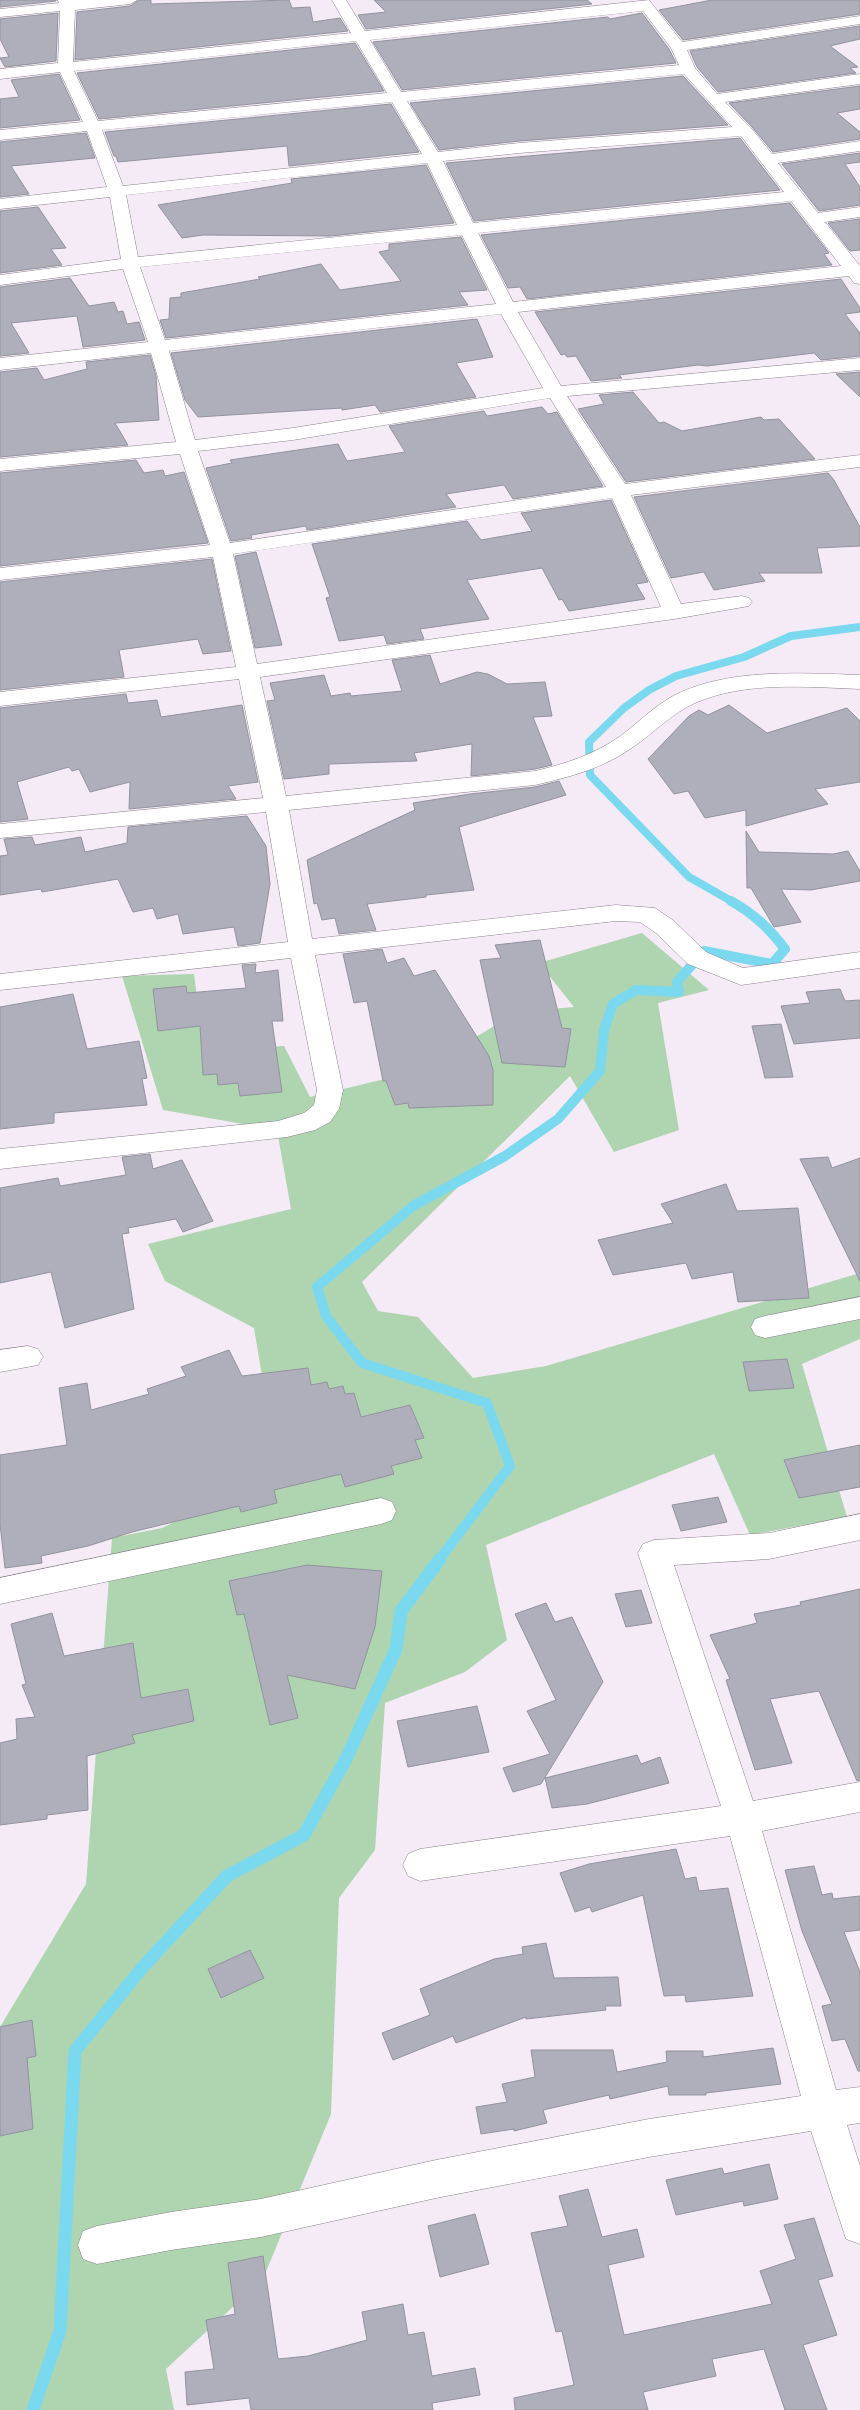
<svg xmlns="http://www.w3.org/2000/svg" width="860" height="2410" font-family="Bitter,serif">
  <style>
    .green { fill: #afd4b0 }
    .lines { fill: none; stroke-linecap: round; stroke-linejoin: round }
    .stream-far2 { stroke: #7ad9ee; stroke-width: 8 }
    .stream-far1 { stroke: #7ad9ee; stroke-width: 10 }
    .stream { stroke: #7ad9ee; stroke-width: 13 }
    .building { fill: #aeafbb; stroke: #92939f }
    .street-casing { stroke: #8a828b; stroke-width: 1 }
    .street { fill: #fff; fill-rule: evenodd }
  </style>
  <rect width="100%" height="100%" fill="#f4ebf6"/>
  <!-- green -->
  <path class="green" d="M642 933 709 990 658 1003 679 1130 614 1152 570 1076 362 1282 378 1311 418 1317 473 1378 546 1366 860 1273V1339L802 1364 847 1517 750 1535 714 1454 486 1545 507 1640 465 1672 385 1703 375 1850 339 1898 331 2114 263 2279 166 2369 174 2410H0V2027L86 1884 112 1538 162 1528 278 1472 254 1328 165 1281 148 1244 291 1209 277 1130 163 1110 122 976 194 974 204 1050 284 1046 310 1097 422 1070 517 1012 574 1007 539 963Z"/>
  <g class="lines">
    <!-- stream-far2 -->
    <path class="stream-far2" d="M733 902 689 877 590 775 589 742 624 708 649 690 676 676 744 657 791 636 860 627"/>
    <!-- stream-far1 -->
    <path class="stream-far1" d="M439 1560 510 1466 487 1403 362 1363 326 1316 317 1287 413 1206 505 1156 558 1119 600 1071 604 1030 613 1004 636 990 679 992 677 982 704 951 772 964 785 949C769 928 754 914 731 901"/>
    <!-- stream -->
    <path class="stream" d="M33 2410 60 2331 75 2051 142 1968 227 1876 304 1835 346 1759 396 1649 401 1611 440 1559"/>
  </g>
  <!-- building -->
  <path class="building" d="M0 0H56V1L0 7Z
    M139 0H151V4L289 0 292 8 310 7 313 22 340 18 348 31 75 60 77 12 130 6Z
    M374 0H587L592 4 366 29 358 15 386 12Z
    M712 0H860V14L683 40 659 10Z
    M58 13 56 61 5 67 0 58 9 57 0 39V19Z
    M642 13 669 49 676 63 402 90 373 42 608 17 610 19Z
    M860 26V39L830 46 858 67 850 68 856 73 718 92 697 67 690 51Z
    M355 43 384 91 99 119 77 73Z
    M59 74 80 120 0 128V99L19 97 11 80Z
    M683 76 728 125 519 141 439 150 410 103Z
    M860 86V109L837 113 860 132V139L773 152 752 127 729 103Z
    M391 104 419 152 289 166 287 146 118 162 116 156H114L105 132Z
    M86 133 95 158 11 166 29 194 0 197V142Z
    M740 138 780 190 474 221 446 163Z
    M860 153V162L845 164 860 187V205L819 211 782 164Z
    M426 165 454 223 330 236 203 235 182 238 158 205 292 183 291 179Z
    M790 203 829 253 824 254 832 265 527 299 520 287 508 288 481 235Z
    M38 207 66 248 51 249 62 265 0 273V211Z
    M860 219V250L850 251 828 223Z
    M461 237 487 290 459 292 468 305 166 338 160 320 169 319 170 298 181 297V293L260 279 258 277 321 264 340 290 401 281 379 252 389 250V244Z
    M70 278 89 306 114 302 118 312 123 311 127 324 139 322 145 340 83 347 77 316 11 323 29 353 0 356V287Z
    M841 279 860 308V312L845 314 860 333V356L821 360 814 353 707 366 698 365 619 375 622 378 591 381 576 356 567 357 565 354 561 355 535 312Z
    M477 319 493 357 456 363 476 397 380 412 375 405 342 410V408L198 417 185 400 171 353Z
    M150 355 156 376 159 420 115 423 128 445 0 457V372L37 368 44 380 87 369 86 362Z
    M860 372V397L836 374Z
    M633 392 659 423 664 422 682 431 761 417 764 420 779 419 815 459 626 482 578 409 604 404 599 395Z
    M542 407 548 414 557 412 603 486 513 499 504 485 446 494 456 507 307 530 306 526 251 535 252 538 231 541 206 468 232 463 230 460 338 444 347 461 405 452 389 426 484 411 487 416Z
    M136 460 144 473 163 470 165 476 184 472 208 543 0 566V473Z
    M828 473 834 480 860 527V546L817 548 822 573H759L765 581 714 590 704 572 671 578 634 497Z
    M611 500 648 582 636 584 645 599 569 611 562 599 559 600 542 568 467 580 489 619 420 629 424 639 387 644 384 635 339 641 326 598 330 597 312 544 467 521 481 540 532 531 521 513Z
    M256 552 271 605 282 645 255 648 235 556Z
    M212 559 231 651 203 654 198 639 119 650 124 677 0 690V582Z
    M430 655 440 684 477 672 488 674 507 684 545 682 552 716 533 717 552 765 535 769 471 776 472 744 414 753 417 761 329 764V774L284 779 267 701 275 700 270 683 324 675 331 696 350 693 351 696 402 691 392 660Z
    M126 694 128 703 157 700 161 717 242 705 258 782 228 786 236 799 129 809 130 782 90 792 79 769 72 771 69 767 17 782 28 819 0 822V708Z
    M729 705 767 733 847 708 860 721V782L815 789 828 804 746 826V810L705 818 688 791 674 794 648 759 689 716 699 710 708 715Z
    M559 781 566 795 459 827 474 890 426 895V897L367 904 376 930 339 934 335 918 322 920 317 903 314 904 307 860 415 810 413 803 470 794 535 787Z
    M247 816 266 846 270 884 260 943 238 946 234 927 183 934 178 914 157 919 153 908 133 912 118 879 42 892 41 889 0 895V856L8 855 4 839 32 837 35 845 81 837 85 852 127 843 128 827Z
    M746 831 759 852 833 854 848 851 860 871V881L811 890 781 889 801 922 774 927 751 888H747Z
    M540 940 562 1028 571 1029 565 1067 502 1063 480 960 501 958 495 945Z
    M382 949 387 963 404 958 414 976 435 970 489 1056 493 1070V1105L409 1108 408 1103 395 1105 386 1081H383L367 1001 354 1003 343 954Z
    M256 964 255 973 278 970 283 1021H272L282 1092 240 1096 238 1083 218 1085 217 1074 203 1075 200 1026 158 1031 153 989 186 986 187 993 246 988 242 965Z
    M840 989 845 1001 860 1000V1038L794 1044 781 1006 810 1003 806 992Z
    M73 994 87 1049 139 1041 147 1078 142 1079 147 1105 54 1113V1123L0 1129V1007Z
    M781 1024 793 1077 765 1078 752 1026Z
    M150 1154 153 1169 182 1160 213 1221 183 1232 176 1219 128 1228 129 1233 122 1234 134 1309 65 1328 51 1272 0 1283V1188L58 1178 60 1186 126 1175 122 1157Z
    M828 1157 832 1168 860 1158V1281L800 1159Z
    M726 1184 737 1211 798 1208 809 1298 738 1302 733 1272 692 1279 686 1263 613 1275 598 1240 673 1223 661 1204Z
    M229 1350 242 1376 308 1368 311 1385 327 1382 329 1389 343 1386 345 1394 354 1393 361 1417 410 1405 424 1438 415 1440 422 1458 391 1466 394 1474 345 1487 341 1474 274 1490 277 1503 241 1512 239 1506 132 1532 88 1546 41 1556 42 1563 5 1568 0 1524V1455L67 1445 59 1388 87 1383 91 1410 149 1394 147 1389 186 1376 181 1367Z
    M787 1359 794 1388 749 1391 743 1362Z
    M860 1445V1487L799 1498 784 1460Z
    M718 1497 727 1522 681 1531 672 1505Z
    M307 1565 382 1571 375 1627 355 1689 287 1675 298 1718 270 1725 244 1614 237 1615 229 1581Z
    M860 1589V1780L857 1781 819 1691 770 1699 792 1763 755 1770 726 1680 730 1679 710 1635 757 1623 754 1614 801 1605 800 1602Z
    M641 1590 652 1623 626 1627 615 1594Z
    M546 1603 555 1622 572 1617 603 1682 541 1784 513 1792 503 1768 550 1754 527 1711 556 1700 515 1614Z
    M52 1613 64 1656 133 1643 141 1698 188 1689 194 1721 132 1735 135 1743 87 1756 88 1810 47 1815V1819L0 1825V1743L17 1739 16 1719 35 1717 22 1685 26 1684 11 1624Z
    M477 1706 489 1752 408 1767 397 1721Z
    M637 1755 641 1764 660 1757 669 1783 587 1804 552 1808 545 1778Z
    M676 1849 685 1879 696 1877 699 1891 728 1888 753 1996 686 2002 685 1995 664 1996 643 1895 592 1912 590 1907 575 1912 560 1873 589 1864Z
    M814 1866 822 1895 832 1893 833 1899 860 1896V1930L844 1932 860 1972V2071H858L845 2039 832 2041 822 2006 832 2004 802 1931 785 1870Z
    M546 1943 554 1978 618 1977 621 2006H605L606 2010 526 2019V2017L456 2043 453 2036 393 2060 382 2033 430 2015 420 1989 494 1959 523 1954 522 1947Z
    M250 1950 264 1978 221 1998 208 1969Z
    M32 2020 36 2056 27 2058 33 2129 0 2136V2027Z
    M773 2048 781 2084 706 2093V2095H669L668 2086 610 2099 609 2095 543 2110 547 2123 514 2131V2129L481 2134 476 2107 507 2102 502 2084 535 2077 531 2050H613L617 2072 667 2062 666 2051H703V2057Z
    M769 2164 778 2199 744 2206 743 2201 676 2215 666 2180 722 2168 724 2174Z
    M588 2189 602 2237 637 2229 644 2257 608 2265 624 2335 772 2304 760 2271 796 2259 784 2225 814 2218 833 2276 818 2280 837 2335 803 2345 827 2410H785L764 2349 712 2359 716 2376 643 2392 648 2410H515L514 2398 574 2385 562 2331 556 2332 531 2233 568 2226 559 2196Z
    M475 2214 489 2264 440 2277 428 2226Z
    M263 2256 278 2359 308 2356 367 2340 362 2312 403 2304 408 2335 424 2332 432 2376 475 2368 480 2395 432 2403 433 2410H251L249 2398 187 2405 185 2372 214 2369 206 2320 235 2314 228 2263Z"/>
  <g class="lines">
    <defs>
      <path id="street" d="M58 0H137L130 4 75 10 73 62 351 33 332 0H346L365 31 649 0 682 42 860 16V24L687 50 695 68 717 94 860 74V84L725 102 751 128 772 154 860 141V151L778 163 818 213 860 207V217L825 222 860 266V284L854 283 849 276 518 312 561 386 860 358V370L567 396 625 484 860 455V467L631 495 681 604 742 596 749 598 752 602 749 606 674 619 260 677 286 796 535 771C565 764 593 755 619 737 637 724 653 707 673 696 726 668 802 673 860 675V689C807 687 745 681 695 703 672 713 654 733 633 747 604 768 570 777 535 785L289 810 312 939 616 905 655 908 674 921 706 952 743 968 860 952V968L741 985 688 964 656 933 640 922 616 921 315 955 343 1090 339 1109 330 1122 315 1130 287 1137 0 1169V1149L278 1121 304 1113 314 1105 317 1090 291 958 0 990V974L288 942 266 812 0 838V824L263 798 239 679 0 706V692L236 667 213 557 0 580V568L210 545 180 454 0 471V459L176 442 151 353 0 370V358L148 342 123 269 0 285V275L121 259 110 197 0 209V199L107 187 87 131 0 140V130L83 122 60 72 0 79V69L58 63 60 11 0 17V9L59 3ZM643 11 671 48 679 65 401 92 370 40ZM356 41 387 93 98 121 74 71ZM684 74 732 127 519 143 438 152 407 101ZM392 102 422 154 123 186 102 130ZM741 136 784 192 473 223 443 161 519 153ZM427 163 457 225 138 257 126 195ZM791 201 841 266 513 302 478 233ZM462 235 496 304 165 340 140 267ZM501 314 543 388 293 428 195 440 169 351ZM550 398 606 487 230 543 198 451 293 440ZM612 498 661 607 257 664 233 554Z
        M860 1297V1319L765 1338 755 1335 751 1327 755 1319 765 1316Z
        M28 1346 38 1349 43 1357 38 1365 0 1372V1350Z
        M381 1498 392 1502 396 1511 392 1520 381 1524 0 1604V1578Z
        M860 1514V1540L769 1559 674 1565 753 1801 860 1782V1812L762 1831 836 2090 860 2087V2123L847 2125 860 2166V2244L846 2239 811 2131 649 2157 436 2198 261 2237 171 2250 97 2264 83 2259 78 2245 83 2231 97 2226 171 2212 261 2199 436 2160 649 2119 801 2096 730 1836 420 1881 408 1876 403 1865 408 1854 420 1849 721 1806 638 1553 643 1544 654 1540 769 1533Z"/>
    </defs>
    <!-- street casing -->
    <use href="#street" class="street-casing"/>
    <!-- street -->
    <use href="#street" class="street"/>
  </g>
</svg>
